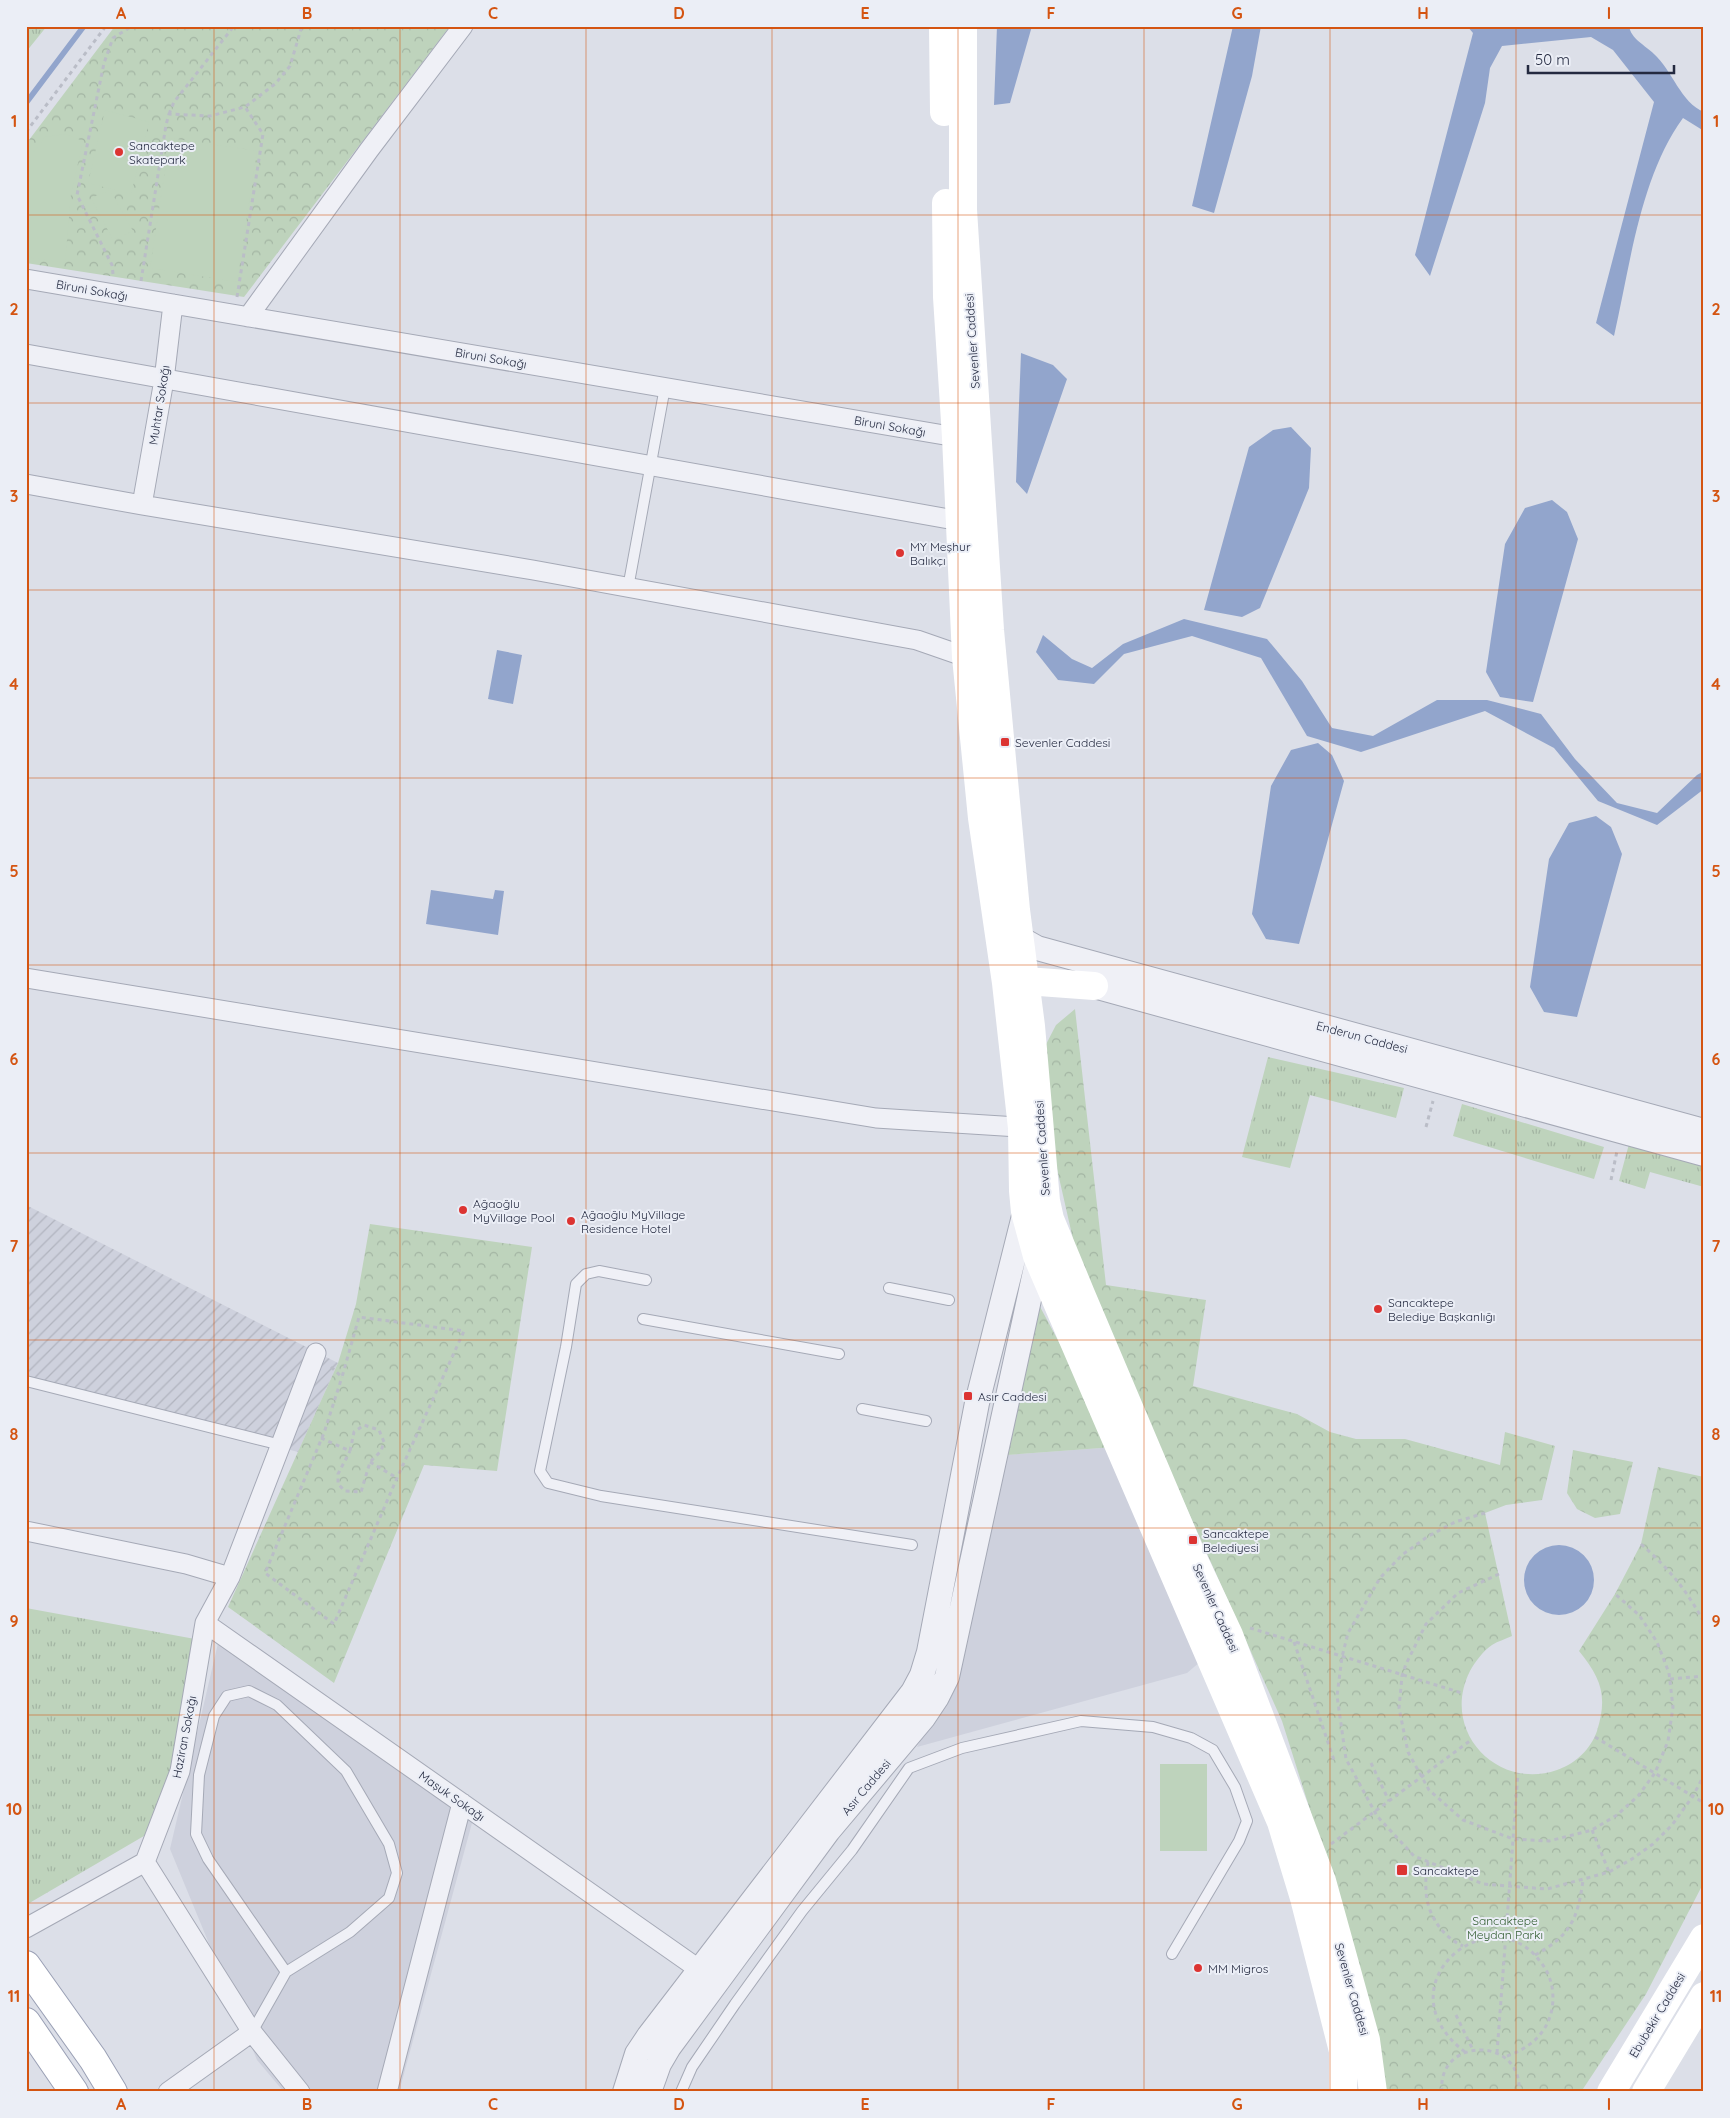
<svg xmlns="http://www.w3.org/2000/svg" width="1730" height="2118" font-family="Quicksand,sans-serif">
  <style>
    .built { fill: #ced1dd }
    .industrial { fill: url(#industrial-furrows) }
    .grass { fill: url(#grass-tufts) }
    .park { fill: url(#park-crowns) }
    .garden { fill: #bed3bc }
    .water { fill: #92a5cc }
    .lines { fill: none; stroke-linecap: round; stroke-linejoin: round }
    .stream { stroke: #92a5cc; stroke-width: 5.5 }
    .service-casing { stroke: #a5a9b6; stroke-width: 12 }
    .minor-casing { stroke: #a5a9b6; stroke-width: 21 }
    .tertiary-casing { stroke: #a5a9b6; stroke-width: 26 }
    .primary-casing { stroke: #9aa0b5; stroke-width: 30 }
    .path { stroke: #babdc7; stroke-width: 3; stroke-dasharray: 4 4; stroke-linecap: butt }
    .service { stroke: #eff0f6; stroke-width: 10 }
    .minor { stroke: #eff0f6; stroke-width: 19 }
    .tertiary { stroke: #eff0f6; stroke-width: 24 }
    .secondary { stroke: #fff; stroke-width: 28 }
    .primary { stroke: #fff; stroke-width: 28 }
    .grid { fill: none; stroke: #d45411; stroke-width: 1; stroke-opacity: 0.55 }
    .poi-dot { fill: #dc3432; stroke: #ebeef6; stroke-width: 2 }
    .labels { text-anchor: middle; dominant-baseline: central; stroke-width: 4; stroke-linejoin: round; paint-order: stroke }
    .poi-label { font-size: 12px; fill: #242a40; stroke: #ebeef6; text-anchor: start }
    .street-label { font-size: 12px; fill: #242a40; stroke: #ebeef6 }
    .park-label { font-size: 12px; fill: #315d30; stroke: #ebeef6 }
    .neatline { fill: none; stroke: #d45411; stroke-width: 2 }
    .grid-label { font-size: 16px; text-anchor: middle; font-weight: bold; fill: #d45411 }
  </style>
  <defs>
    <pattern id="industrial-furrows" width="10" height="10" patternUnits="userSpaceOnUse" patternTransform="scale(1.25)"><rect width="10" height="10" fill="#ced1dd"/><path d="M-1 1l2-2M0 10L10 0M9 11l2-2" fill="none" stroke="#b1b4bf"/></pattern>
    <pattern id="grass-tufts" width="24" height="20" patternUnits="userSpaceOnUse" patternTransform="scale(1.25)"><rect width="24" height="20" fill="#bed3bc"/><path d="M3 7l-1-3M5 7V3M7 7l1-3M15 17l-1-3M17 17v-4M19 17l1-3" fill="none" stroke="#a3b5a3"/></pattern>
    <pattern id="park-crowns" width="20" height="18" patternUnits="userSpaceOnUse" patternTransform="scale(1.25)"><rect width="20" height="18" fill="#bed3bc"/><path d="M2 6a3 3 0 1 1 6 0M12 15a3 3 0 1 1 6 0" fill="none" stroke="#a3b5a3"/></pattern>
  </defs>
  <rect width="100%" height="100%" fill="#dcdfe8"/>
  <!-- built -->
  <path class="built" d="M1115 1447 1200 1662 1187 1673 917 1747 962 1661 1007 1455Z
    M219 1639 472 1823 399 2092H284L257 2060 170 1849Z"/>
  <!-- industrial -->
  <path class="industrial" d="M26 1205 338 1363 298 1452 26 1381Z"/>
  <!-- grass -->
  <path class="grass" d="M26 26H47L26 52Z
    M1268 1057 1404 1088 1396 1118 1310 1095 1290 1168 1242 1157Z
    M1462 1104 1604 1147 1594 1179 1453 1136Z
    M1629 1144 1704 1165V1187L1650 1172 1645 1189 1619 1181Z
    M26 1608 195 1639 161 1826 26 1905Z"/>
  <!-- park -->
  <path class="park" d="M115 26H450L244 297 26 263V144Z
    M1075 1009 1106 1285 1206 1300 1193 1386 1297 1414 1330 1432 1356 1439H1405L1500 1465 1505 1432 1555 1446 1542 1500 1506 1505 1485 1513 1512 1636C1506 1639 1498 1641 1492 1645 1483 1651 1475 1662 1470 1671 1440 1730 1496 1791 1557 1770 1575 1764 1591 1749 1597 1731 1608 1696 1601 1678 1579 1651L1615 1594 1641 1544 1658 1467 1704 1477V1882L1646 1994 1581 2092H1386L1329 1870 1282 1721 1080 1270 1055 1160 1040 1056 1056 1025Z
    M370 1224 532 1247 497 1471 424 1465 334 1683 228 1607 338 1363 356 1304Z
    M1038 1303 1115 1447 1007 1455Z
    M1573 1450 1633 1462 1620 1514 1595 1518 1577 1509 1567 1493Z"/>
  <!-- garden -->
  <path class="garden" d="M105 110 149 122 131 194 88 183Z
    M66 134 83 141 71 194 65 263 26 257V162L45 137Z
    M170 138 257 151 237 282 150 268Z
    M110 190 133 231 113 240 91 198Z
    M1160 1764H1207V1851H1160Z"/>
  <!-- water -->
  <path class="water" d="M997 26H1032L1010 103 994 105Z
    M1233 26H1261L1252 76 1214 213 1192 206Z
    M1467 26H1629C1631 39 1645 45 1654 54 1672 70 1681 103 1704 112V131L1683 118C1640 177 1630 266 1614 336L1596 323 1654 102 1613 50 1591 37 1502 46 1490 68 1485 103 1430 276 1415 255 1473 33Z
    M1021 353 1053 365 1067 379 1027 494 1016 482Z
    M1291 427 1311 448 1309 488 1260 608 1242 617 1204 610 1249 447 1273 430Z
    M1552 500 1567 512 1578 539 1533 702 1500 697 1486 672 1505 544 1525 508Z
    M1184 619 1267 639 1302 681 1332 728 1373 736 1437 700H1487L1541 714 1575 759 1617 803 1657 813 1697 775 1704 771V789L1657 825 1598 801 1554 748 1485 711 1361 752 1307 736 1261 658 1192 636 1124 654 1094 684 1058 680 1036 652 1043 635 1072 659 1092 668 1123 644Z
    M497 650 522 655 513 704 488 699Z
    M1318 743 1332 755 1344 781 1299 944 1266 939 1252 914 1271 786 1291 750Z
    M1596 816 1611 827 1622 854 1577 1017 1544 1012 1530 987 1549 859 1569 823Z
    M431 890 493 899 495 890 504 891 498 935 426 924Z
    M1524 1580a35 35 0 1 1 70 0a35 35 0 1 1-70 0Z"/>
  <g class="lines">
    <!-- stream -->
    <path class="stream" d="M26 103 84 26"/>
    <defs>
      <path id="service" d="M628 588 665 387
        M646 1280 599 1271 586 1274 576 1284 566 1347 540 1471 548 1483 601 1496 912 1545
        M889 1288 949 1300
        M643 1319 839 1354
        M26 1381 281 1445
        M862 1409 926 1421
        M252 2032 286 1972 350 1932 389 1898 397 1873 389 1844 346 1771 277 1705 249 1691 227 1696 214 1716 199 1775 196 1834 208 1859 286 1972
        M681 2092 692 2067 735 2004 802 1911 852 1850 909 1768 962 1748 1081 1721 1153 1727 1191 1738 1213 1750 1235 1787 1247 1821 1239 1841 1172 1954"/>
      <path id="minor" d="M26 279 956 437
        M248 317 369 150 463 26
        M26 354 960 521
        M26 484 142 505 533 570 917 640 966 657
        M142 505 164 380 173 304
        M26 978 876 1118 1032 1128
        M26 1531 186 1564 230 1577
        M205 1623 700 1970
        M26 1928 145 1862
        M168 2092 252 2032
        M300 2092 252 2032 145 1862 180 1771 205 1623 230 1577 316 1353
        M387 2092 462 1803"/>
      <path id="tertiary" d="M1021 939 1037 948 1704 1131
        M1094 986 1704 1154
        M625 2092 637 2054 649 2036 913 1692 922 1675 929 1652 977 1403 1025 1212 1029 1213
        M649 2092 659 2064 669 2047 828 1831 923 1718 937 1697 947 1677 1040 1249"/>
      <path id="primary" d="M26 1965 93 2059 113 2092
        M26 2022 74 2092"/>
    </defs>
    <!-- service casing -->
    <use href="#service" class="service-casing"/>
    <!-- minor casing -->
    <use href="#minor" class="minor-casing"/>
    <!-- tertiary casing -->
    <use href="#tertiary" class="tertiary-casing"/>
    <!-- primary casing -->
    <use href="#primary" class="primary-casing"/>
    <!-- path -->
    <path class="path" d="M169 114 174 102 234 26
      M26 132 106 26
      M113 274 112 265 77 195 104 63 113 38 132 26
      M141 281 166 125 169 114 210 116 245 107 275 84 290 66 302 26
      M237 297 263 134 245 107
      M1426 1127 1433 1101
      M1611 1180 1617 1151
      M331 1367 342 1377 359 1317 464 1331 397 1478 334 1624 265 1573 324 1433 342 1377
      M321 1438 350 1451 354 1432 364 1425 379 1430 384 1442 381 1451 370 1462 361 1492 345 1491 338 1484V1474L350 1451
      M370 1462 397 1478
      M1485 1513 1455 1522 1427 1537 1402 1555 1380 1578 1348 1633 1342 1657 1337 1696 1346 1759 1377 1816 1414 1856 1483 1884 1547 1889 1609 1872 1632 1859 1653 1844 1672 1825 1693 1796 1704 1775
      M1641 1544C1670 1570 1685 1588 1704 1622
      M1499 1574 1458 1593 1426 1624 1406 1664 1402 1676 1399 1708 1408 1752 1429 1790 1463 1820 1513 1839 1549 1841 1592 1830 1617 1815 1638 1796 1655 1773 1668 1741 1673 1707 1669 1673 1657 1642 1639 1615 1615 1594
      M1250 1628 1462 1693
      M1294 1642 1335 1763
      M1670 1679 1704 1676
      M1595 1737 1704 1803
      M1371 1763 1389 1801
      M1592 1830 1609 1872
      M1331 1844 1471 1740
      M1428 1862C1427 1871 1425 1880 1426 1889 1426 1913 1442 1937 1463 1946
      M1535 1955C1570 1936 1578 1919 1583 1880
      M1456 2015 1473 2050
      M1465 2052C1379 1986 1489 1895 1539 1960 1551 1974 1555 1991 1552 2009 1547 2035 1527 2050 1504 2057
      M1497 2053 1518 1773
      M1442 2092C1436 2037 1523 2035 1519 2092"/>
    <!-- service -->
    <use href="#service" class="service"/>
    <!-- minor -->
    <use href="#minor" class="minor"/>
    <!-- tertiary -->
    <use href="#tertiary" class="tertiary"/>
    <!-- secondary -->
    <path class="secondary" d="M943 26 944 112
      M963 26V210L990 630 1016 910 1031 1026 1046 1201 1050 1219 1081 1294 1192 1556 1229 1635 1322 1881 1366 2040 1373 2092
      M946 203 947 297 956 437 966 657 982 818 1006 983 1022 1128 1023 1191 1025 1212 1037 1256 1281 1822 1304 1898 1343 2051V2092
      M1010 982 1026 981 1094 986
      M1611 2092 1704 1938
      M1646 2092 1704 1996"/>
    <!-- primary -->
    <use href="#primary" class="primary"/>
  </g>
  <!-- grid -->
  <path class="grid" d="M214 26V2092M400 26V2092M586 26V2092M772 26V2092M958 26V2092M1144 26V2092M1330 26V2092M1516 26V2092M26 215H1704M26 403H1704M26 590H1704M26 778H1704M26 965H1704M26 1153H1704M26 1340H1704M26 1528H1704M26 1715H1704M26 1903H1704"/>
  <!-- markers -->
  <g class="poi-dot">
    <circle cx="119" cy="152" r="5"/>
    <circle cx="900" cy="553" r="5"/>
    <rect x="1000" y="737" width="10" height="10" rx="2.5"/>
    <circle cx="463" cy="1210" r="5"/>
    <circle cx="571" cy="1221" r="5"/>
    <circle cx="1378" cy="1309" r="5"/>
    <rect x="963" y="1391" width="10" height="10" rx="2.5"/>
    <rect x="1188" y="1535" width="10" height="10" rx="2.5"/>
    <rect x="1396" y="1864" width="12" height="12" rx="2.5"/>
    <circle cx="1198" cy="1968" r="5"/>
  </g>
  <g class="labels">
    <!-- poi labels -->
    <g class="poi-label">
      <text x="129" y="145">Sancaktepe<tspan x="129" dy="14">Skatepark</tspan></text>
      <text x="910" y="546">MY Meşhur<tspan x="910" dy="14">Balıkçı</tspan></text>
      <text x="1015" y="742">Sevenler Caddesi</text>
      <text x="473" y="1203">Ağaoğlu<tspan x="473" dy="14">MyVillage Pool</tspan></text>
      <text x="581" y="1214">Ağaoğlu MyVillage<tspan x="581" dy="14">Residence Hotel</tspan></text>
      <text x="1388" y="1302">Sancaktepe<tspan x="1388" dy="14">Belediye Başkanlığı</tspan></text>
      <text x="978" y="1396">Asır Caddesi</text>
      <text x="1203" y="1533">Sancaktepe<tspan x="1203" dy="14">Belediyesi</tspan></text>
      <text x="1413" y="1870">Sancaktepe</text>
      <text x="1208" y="1968">MM Migros</text>
    </g>
    <!-- street labels -->
    <g class="street-label">
      <text transform="translate(92 290) rotate(10)">Biruni Sokağı</text>
      <text transform="translate(972 341) rotate(-94)">Sevenler Caddesi</text>
      <text transform="translate(491 358) rotate(10)">Biruni Sokağı</text>
      <text transform="translate(159 405) rotate(-81)">Muhtar Sokağı</text>
      <text transform="translate(890 426) rotate(10)">Biruni Sokağı</text>
      <text transform="translate(1362 1037) rotate(15)">Enderun Caddesi</text>
      <text transform="translate(1042 1148) rotate(-94)">Sevenler Caddesi</text>
      <text transform="translate(1216 1608) rotate(66)">Sevenler Caddesi</text>
      <text transform="translate(184 1737) rotate(-79)">Haziran Sokağı</text>
      <text transform="translate(866 1787) rotate(-50)">Asır Caddesi</text>
      <text transform="translate(452 1796) rotate(35)">Maşuk Sokağı</text>
      <text transform="translate(1352 1989) rotate(74)">Sevenler Caddesi</text>
      <text transform="translate(1657 2015) rotate(-59)">Ebubekir Caddesi</text>
    </g>
    <!-- park labels -->
    <g class="park-label">
      <text x="1505" y="1920">Sancaktepe<tspan x="1505" dy="14">Meydan Parkı</tspan></text>
    </g>
  </g>
  <!-- border -->
  <rect width="1730" height="2118" fill="none" stroke="#ebeef6" stroke-width="55"/>
  <!-- scale -->
  <path d="M1528 65v8h146v-8" fill="none" stroke="#242a40" stroke-width="2.5"/>
  <text x="1535" y="65" font-size="15" fill="#242a40" stroke="#ebeef6" stroke-width="4" paint-order="stroke">50 m</text>
  <rect x="28" y="28" width="1674" height="2062" class="neatline"/>
  <g class="grid-label">
    <text x="121" y="19">A</text>
    <text x="307" y="19">B</text>
    <text x="493" y="19">C</text>
    <text x="679" y="19">D</text>
    <text x="865" y="19">E</text>
    <text x="1051" y="19">F</text>
    <text x="1237" y="19">G</text>
    <text x="1423" y="19">H</text>
    <text x="1609" y="19">I</text>
    <text x="14" y="127">1</text>
    <text x="1716" y="127">1</text>
    <text x="14" y="315">2</text>
    <text x="1716" y="315">2</text>
    <text x="14" y="502">3</text>
    <text x="1716" y="502">3</text>
    <text x="14" y="690">4</text>
    <text x="1716" y="690">4</text>
    <text x="14" y="877">5</text>
    <text x="1716" y="877">5</text>
    <text x="14" y="1065">6</text>
    <text x="1716" y="1065">6</text>
    <text x="14" y="1252">7</text>
    <text x="1716" y="1252">7</text>
    <text x="14" y="1440">8</text>
    <text x="1716" y="1440">8</text>
    <text x="14" y="1627">9</text>
    <text x="1716" y="1627">9</text>
    <text x="14" y="1815">10</text>
    <text x="1716" y="1815">10</text>
    <text x="14" y="2002">11</text>
    <text x="1716" y="2002">11</text>
    <text x="121" y="2110">A</text>
    <text x="307" y="2110">B</text>
    <text x="493" y="2110">C</text>
    <text x="679" y="2110">D</text>
    <text x="865" y="2110">E</text>
    <text x="1051" y="2110">F</text>
    <text x="1237" y="2110">G</text>
    <text x="1423" y="2110">H</text>
    <text x="1609" y="2110">I</text>
  </g>
</svg>
